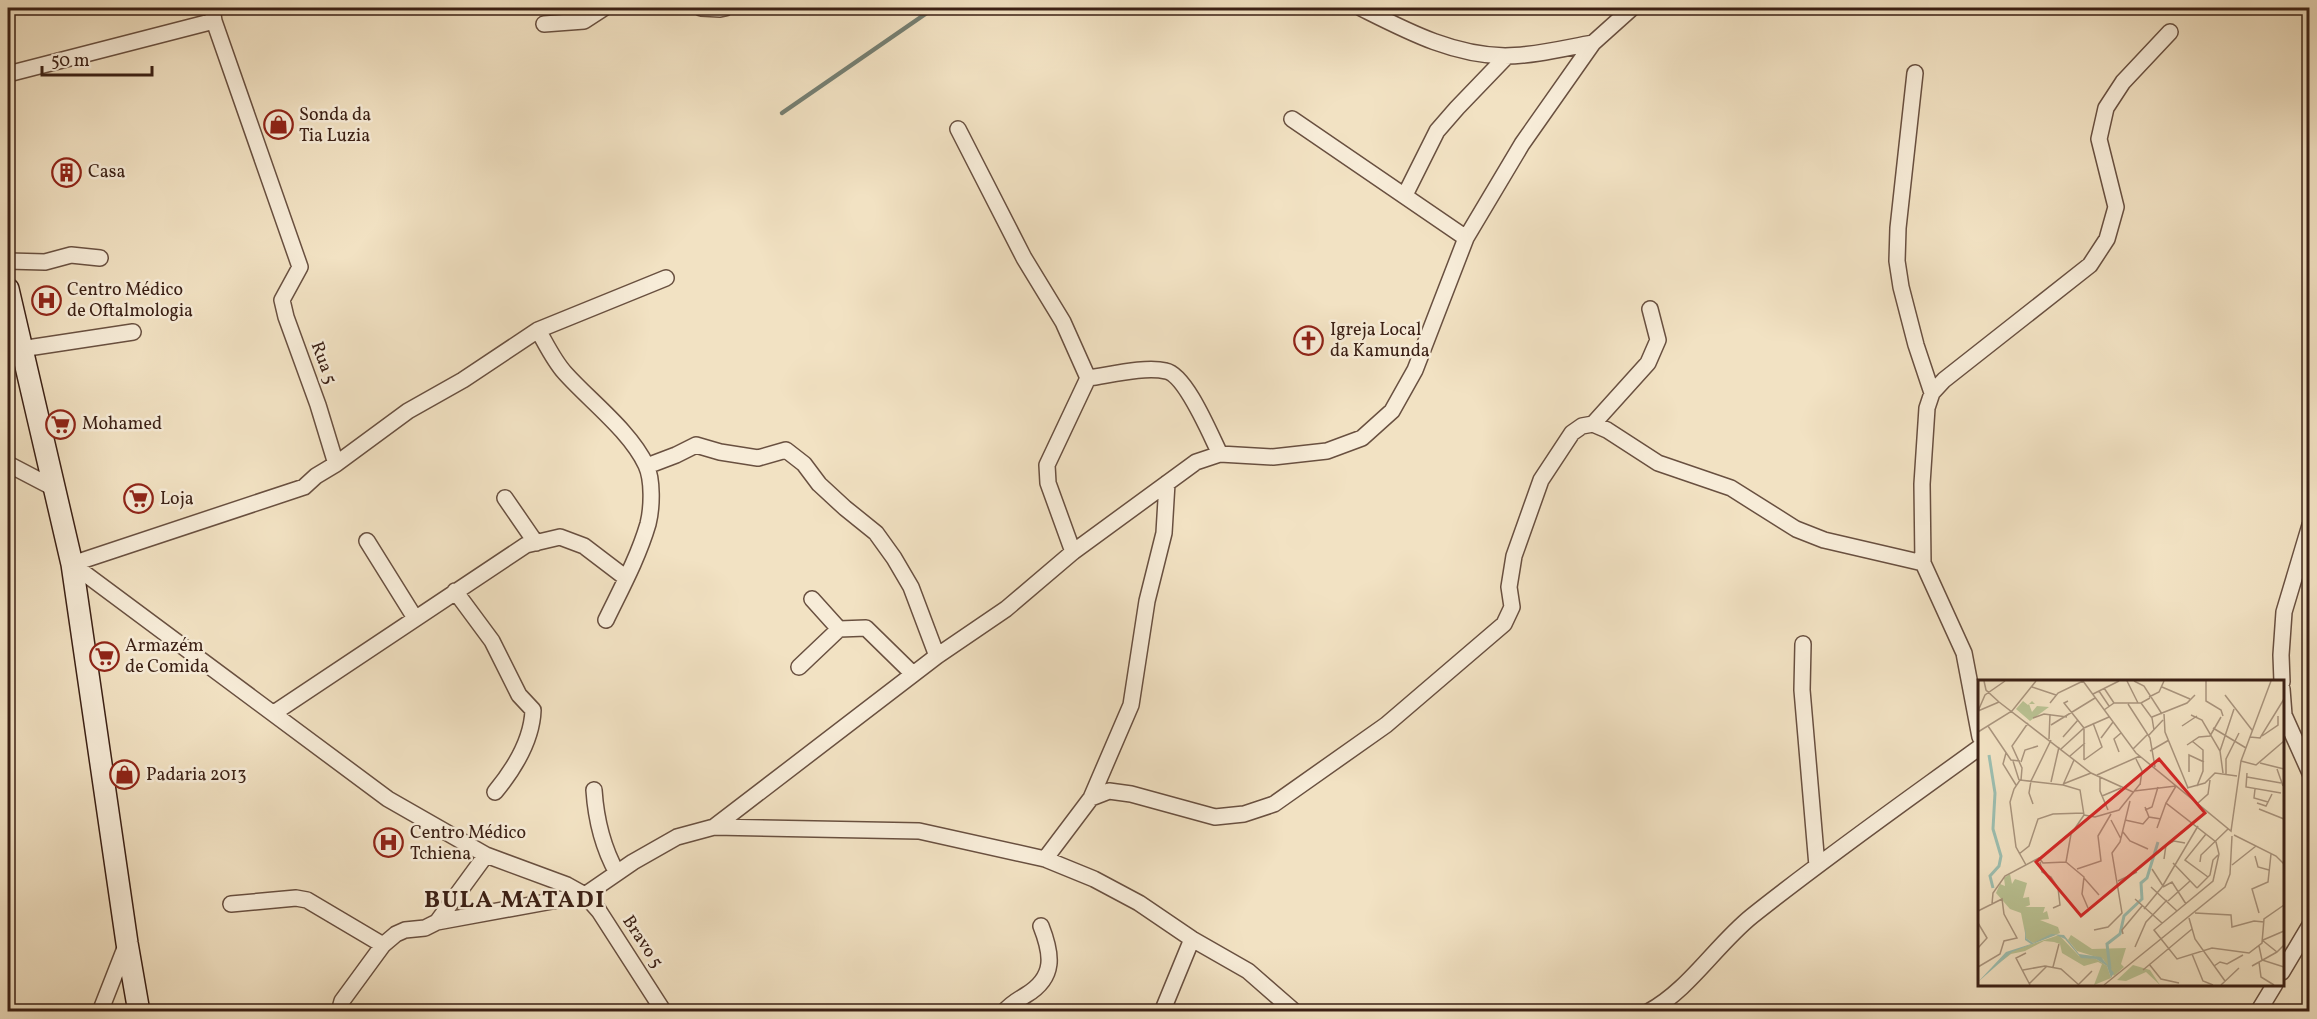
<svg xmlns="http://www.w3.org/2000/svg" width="2317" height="1019" font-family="Vollkorn,serif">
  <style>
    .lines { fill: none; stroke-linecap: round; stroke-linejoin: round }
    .stream { stroke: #757f72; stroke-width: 4.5 }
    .street-casing { stroke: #695040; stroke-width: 18 }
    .secondary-casing { stroke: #3b2015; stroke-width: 24 }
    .street { stroke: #f7ecd8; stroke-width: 15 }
    .secondary { stroke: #f7ecd8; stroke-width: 21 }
    .labels { text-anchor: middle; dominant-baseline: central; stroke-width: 5; stroke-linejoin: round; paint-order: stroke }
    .poi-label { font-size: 18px; fill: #3b2015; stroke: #f7ecd8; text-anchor: start }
    .street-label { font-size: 18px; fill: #3b2015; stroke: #f7ecd8 }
    .district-label { font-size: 24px; font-weight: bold; letter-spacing: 1.5px; fill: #3b2015; stroke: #f7ecd8 }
    .inset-river { fill: none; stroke: #9cbeb0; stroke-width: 3 }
    .inset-road { fill: none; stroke: #a9947d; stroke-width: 1.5 }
    .view { fill: #d62828; fill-opacity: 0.15; stroke: #d62828; stroke-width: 3 }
    .inset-edge { fill: none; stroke: #3b2015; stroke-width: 3 }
  </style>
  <rect width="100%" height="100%" fill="#f2e2c3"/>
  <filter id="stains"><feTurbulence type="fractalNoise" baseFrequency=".00333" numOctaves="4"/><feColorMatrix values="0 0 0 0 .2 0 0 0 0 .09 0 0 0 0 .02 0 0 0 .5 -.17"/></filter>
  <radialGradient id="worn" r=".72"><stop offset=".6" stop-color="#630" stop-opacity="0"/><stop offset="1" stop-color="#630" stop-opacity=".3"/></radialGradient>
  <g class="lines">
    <!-- stream -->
    <path class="stream" d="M782 113 934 8"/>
    <defs>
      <path id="street" d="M701 8 720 9 725 8
        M1361 8C1407 31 1452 55 1505 56 1534 56 1565 48 1593 43
        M544 24 584 21 604 8
        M1915 73 1898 228 1897 261 1901 287 1916 345 1932 393
        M8 74 214 21
        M1292 119 1466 238
        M958 129 1024 258 1063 322 1088 378
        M1405 195 1437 131 1457 108 1507 56
        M8 261 45 262 71 255 100 258
        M538 330C546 344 554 361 565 373 590 401 630 431 646 465 653 480 652 508 648 524 638 558 621 589 606 620
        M21 349 133 332
        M1088 378C1110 375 1145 366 1166 371 1186 375 1210 434 1220 454
        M1593 424 1648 363 1658 340 1650 309
        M8 464 52 487
        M336 464 408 411 463 380 538 330 666 278
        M647 466 676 455 696 445 720 452 758 458 786 450 804 464 819 484 845 508 876 533 894 558 911 587 937 656
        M505 498 536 543
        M367 541 415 618
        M1073 552 1048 483 1047 465 1088 378
        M72 564 304 487 316 476 336 464 318 405 286 317 282 300 300 267 214 21 212 8
        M72 564 388 799 486 855 567 885 585 895 599 911 664 1012
        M455 591 492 641 519 695 533 710C532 740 514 769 495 792
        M812 599 839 629
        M1803 644 1802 690 1817 866
        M799 667 839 629 866 628 913 674
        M2282 682 2281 655 2284 612 2310 525
        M2282 689 2284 715 2310 773
        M274 713 526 545 560 537 584 546 626 578
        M1980 737 1964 653 1923 563 1922 484 1927 408 1932 393 1944 380 2090 265 2107 239 2116 207 2099 139 2106 108 2123 82 2170 32
        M594 790C596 820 602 846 617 873
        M1091 798 1131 705 1147 601 1164 533 1167 483
        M714 827 937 656 1006 609 1073 552 1196 462 1220 454 1273 457 1327 451 1362 438 1392 411 1415 370 1466 238 1522 144 1593 43 1632 8
        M1045 859 1091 798 1109 791 1131 794 1215 817 1244 814 1274 804 1386 725 1504 624 1512 607 1509 587 1514 556 1541 480 1572 433 1582 426 1593 424 1607 430 1658 463 1731 488 1796 529 1824 540 1923 563
        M231 904 296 898 307 900 383 945
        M437 922 585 895 633 862 677 837 714 827 919 831 1045 859 1094 879 1139 903 1192 939 1248 971 1295 1012
        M2282 972 2310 925
        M100 1012 127 943
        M339 1012 342 1001 383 945 396 934 405 930 425 928 437 922 486 855
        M1004 1012C1010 1004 1018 1000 1026 995 1056 977 1052 954 1041 926
        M1162 1012 1192 939
        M1648 1012C1689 990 1716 945 1752 916 1826 857 1903 803 1980 747
        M2258 1012 2275 984"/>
      <path id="secondary" d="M8 289 72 564 127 943 139 1012"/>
    </defs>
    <!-- street casing -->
    <use href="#street" class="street-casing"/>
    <!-- secondary casing -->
    <use href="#secondary" class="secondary-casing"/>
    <!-- street -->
    <use href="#street" class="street"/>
    <!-- secondary -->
    <use href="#secondary" class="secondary"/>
  </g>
  <!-- icons -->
  <defs>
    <symbol id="shop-ring" viewBox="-11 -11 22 22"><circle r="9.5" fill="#f7ecd8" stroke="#8f2418" stroke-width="1.5"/><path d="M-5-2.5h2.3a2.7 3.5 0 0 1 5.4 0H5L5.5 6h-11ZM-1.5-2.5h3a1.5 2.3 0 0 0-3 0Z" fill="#8f2418"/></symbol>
    <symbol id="building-ring" viewBox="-11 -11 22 22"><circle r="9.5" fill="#f7ecd8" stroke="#8f2418" stroke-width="1.5"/><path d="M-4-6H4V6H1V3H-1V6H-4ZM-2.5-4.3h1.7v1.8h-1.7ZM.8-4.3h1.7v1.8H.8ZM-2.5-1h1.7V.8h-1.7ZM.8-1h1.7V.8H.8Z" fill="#8f2418"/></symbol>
    <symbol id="hospital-ring" viewBox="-11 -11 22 22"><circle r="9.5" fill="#f7ecd8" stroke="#8f2418" stroke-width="1.5"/><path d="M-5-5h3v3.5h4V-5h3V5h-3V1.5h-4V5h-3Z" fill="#8f2418"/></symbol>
    <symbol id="church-ring" viewBox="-11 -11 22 22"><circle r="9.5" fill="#f7ecd8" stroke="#8f2418" stroke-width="1.5"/><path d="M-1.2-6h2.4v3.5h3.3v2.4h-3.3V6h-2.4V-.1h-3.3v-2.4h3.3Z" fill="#8f2418"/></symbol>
    <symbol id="supermarket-ring" viewBox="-11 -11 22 22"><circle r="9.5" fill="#f7ecd8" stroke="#8f2418" stroke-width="1.5"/><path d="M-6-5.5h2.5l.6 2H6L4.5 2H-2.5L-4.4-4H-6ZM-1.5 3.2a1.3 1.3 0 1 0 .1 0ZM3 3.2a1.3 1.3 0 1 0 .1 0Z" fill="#8f2418"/></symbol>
  </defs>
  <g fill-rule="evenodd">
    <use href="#shop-ring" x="262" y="108" width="33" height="33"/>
    <use href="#building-ring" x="50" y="156" width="33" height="33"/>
    <use href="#hospital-ring" x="30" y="284" width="33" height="33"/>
    <use href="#church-ring" x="1292" y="324" width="33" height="33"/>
    <use href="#supermarket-ring" x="44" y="408" width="33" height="33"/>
    <use href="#supermarket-ring" x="122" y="482" width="33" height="33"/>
    <use href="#supermarket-ring" x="88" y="640" width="33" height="33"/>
    <use href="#shop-ring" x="108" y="758" width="33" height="33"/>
    <use href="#hospital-ring" x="372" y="826" width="33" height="33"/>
  </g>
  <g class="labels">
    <!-- poi labels -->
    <g class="poi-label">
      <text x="299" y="115">Sonda da<tspan x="299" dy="21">Tia Luzia</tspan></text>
      <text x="88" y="172">Casa</text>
      <text x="67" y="290">Centro Médico<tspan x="67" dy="21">de Oftalmologia</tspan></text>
      <text x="1330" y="330">Igreja Local<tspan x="1330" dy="21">da Kamunda</tspan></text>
      <text x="82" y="424">Mohamed</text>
      <text x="160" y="499">Loja</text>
      <text x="125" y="646">Armazém<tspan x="125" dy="21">de Comida</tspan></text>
      <text x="146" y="775">Padaria 2013</text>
      <text x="410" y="833">Centro Médico<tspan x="410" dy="21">Tchiena</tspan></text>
    </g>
    <!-- street labels -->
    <g class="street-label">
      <text transform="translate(323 363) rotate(70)">Rua 5</text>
      <text transform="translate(642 942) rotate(57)">Bravo 5</text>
    </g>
    <!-- district labels -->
    <g class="district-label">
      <text x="515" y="901">BULA MATADI</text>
    </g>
  </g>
  <!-- overview -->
  <g transform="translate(1978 680)">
    <rect width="306" height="306" fill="#f2e2c3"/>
    <path d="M45 21 50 25 54 21 57 24H51L54 32 59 26 71 27 52 41 38 29ZM32 194 34 204 37 199 49 203 45 218 51 217 52 225 47 227H67L65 233 69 231 71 239 62 240 80 247 82 253 55 263 48 258 43 233 32 229 18 213 22 204 27 206 26 198ZM81 255 101 276 118 279 129 286 133 298 116 305 124 284 120 282 106 286 84 273 82 264 76 262 66 261 47 271 33 274 20 284 34 271ZM93 255 114 269 148 268 143 284 146 287 136 296 125 279 99 271 90 260ZM155 285 172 290 182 305 168 292 148 301 139 300Z" fill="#bac394"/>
    <path d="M47 245 48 258 55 263 73 254 86 255 101 274 123 277 136 293 133 298 129 286 118 279 103 278 87 259 78 255 34 272 0 302 28 272 53 264 47 260Z" fill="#9cbeb0"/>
    <path class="inset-river" d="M11 75 17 113 15 149 23 176 21 186 12 196 15 208M132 289 129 264 142 254 146 236 164 219 163 203 169 198 180 162"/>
    <path class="inset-road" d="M6 1 8 10 21 22 113 93 155 112M105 1 158 73 253 151 263 81 293 1M149 1 160 23M156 1 166 6 184 34M228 1V21L243 30 245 36M54 7 78 15M184 7 212 19M126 8 136 23M121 11 131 26M115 14 141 1M247 15 274 50M171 17 181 12 186 1M90 21 86 23 106 48M72 23 80 13 105 1M163 23 174 38 176 50M150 24 172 58 177 87M126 30 136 23H163L172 18M0 31 7 15 27 1M0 31 21 22M186 34 187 52 210 108M213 35 224 40 242 71 245 93M174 37 209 23 217 15M55 38 66 34 89 37M73 45 117 18M10 46 33 80 42 81M204 46 219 36M235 48 268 68M106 49V80M0 52 34 31 58 1M170 56 185 40M284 56 300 45V36M85 57 100 40M272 57 282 58 306 19M123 58 135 42M71 59 72 34M214 61 225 70V91L219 106M209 65 221 57 232 56 243 37M83 69 106 48 131 37M155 69 169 55M172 71 191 60M242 71 256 29M141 72 136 59 143 53M28 73 25 84 38 105M92 76 107 63M158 79 164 91 162 105M106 80 124 67 115 43M35 81 41 100M263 81 278 85 306 61M43 82 47 70 60 66M282 83 306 89M299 89 305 106M211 92V75L226 82M269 93 268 107 303 113M248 94V79L261 53M119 95 162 76M122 97V111L130 130M269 97 303 103M43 100 44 88 34 66 50 43M73 102 81 67M85 104 113 93M198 106 188 123 238 162 241 174 235 201 176 250 199 279 234 268 271 273 284 263 286 239 306 225M209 108 227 103 237 93 259 96M277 109 276 118 290 122M156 111 198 106M124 116 143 108M220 123 230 114 232 100M279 123 288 126 294 114M55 124 51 113 53 101 73 60M167 127 171 137 183 139M281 129 306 139M167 130 174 127 180 107M106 135 117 137 141 130 162 104M133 140 143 159M147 140 165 144 171 137M179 148 188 123M145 152 152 161 170 169M228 154 207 180 230 197M256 155 298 176 306 184M41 174 51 166 60 139 75 134 106 133M277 176 280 187 291 190M186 179 188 165 196 161 207 163M62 182 64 192 73 197 80 208 82 225 75 228M88 182 106 197 104 214 110 228M222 182 223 175 250 149M195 183 219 208M48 185 38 167 32 122 36 109 42 100 85 105M254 185 278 166M99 189 123 181 120 156 133 134M174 189 185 206M106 198 121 215M140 201 159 192M173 207 199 231M185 207 194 202 208 224M219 208 232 195 235 180 240 175M157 219 184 243M190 221 212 201M14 224 15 213 27 196 61 178 65 183 88 182 93 154 106 135 102 110 85 105 96 80M166 229 184 207 220 146M0 231 24 219 26 234 39 258 26 261 22 274 0 287M217 233 253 235 254 247 276 241 286 242M281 233 274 209 290 202 293 174M211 238 217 259 247 301M0 243 9 258 0 268M116 250 130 247 144 233 134 173 142 162 152 121M145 254 144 250 164 226M284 260 299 272 306 265M285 260 306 251M281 266 284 280 306 287M157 267 168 242 189 220M48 273 38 278 52 305M214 274 225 301 235 305M281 282 283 297 296 305M171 284 183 299 201 303M236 286 242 282 249 284 265 275M274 286 299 272M75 287 81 264M45 290 67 286 83 289 101 305M165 290 214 249M51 304 69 286M101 304 114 291M126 305 247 207 252 194 254 156M243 305 261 288"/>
    <path class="view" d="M181 79 227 133 103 236 58 182Z"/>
    <rect width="306" height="306" class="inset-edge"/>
  </g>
  <!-- margin -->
  <rect width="2317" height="1019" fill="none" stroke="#f2e2c3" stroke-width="30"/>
  <rect x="9" y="9" width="2299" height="1001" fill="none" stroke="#3b2015" stroke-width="3"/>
  <rect x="15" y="15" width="2287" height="989" fill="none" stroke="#3b2015" stroke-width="1.5"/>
  <!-- scale -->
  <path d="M42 66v9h110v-9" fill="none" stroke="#3b2015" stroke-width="3"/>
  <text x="51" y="66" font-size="18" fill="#3b2015" stroke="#f7ecd8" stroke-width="4.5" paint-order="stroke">50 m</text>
  <rect width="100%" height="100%" filter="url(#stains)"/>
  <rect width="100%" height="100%" fill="url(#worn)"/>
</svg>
